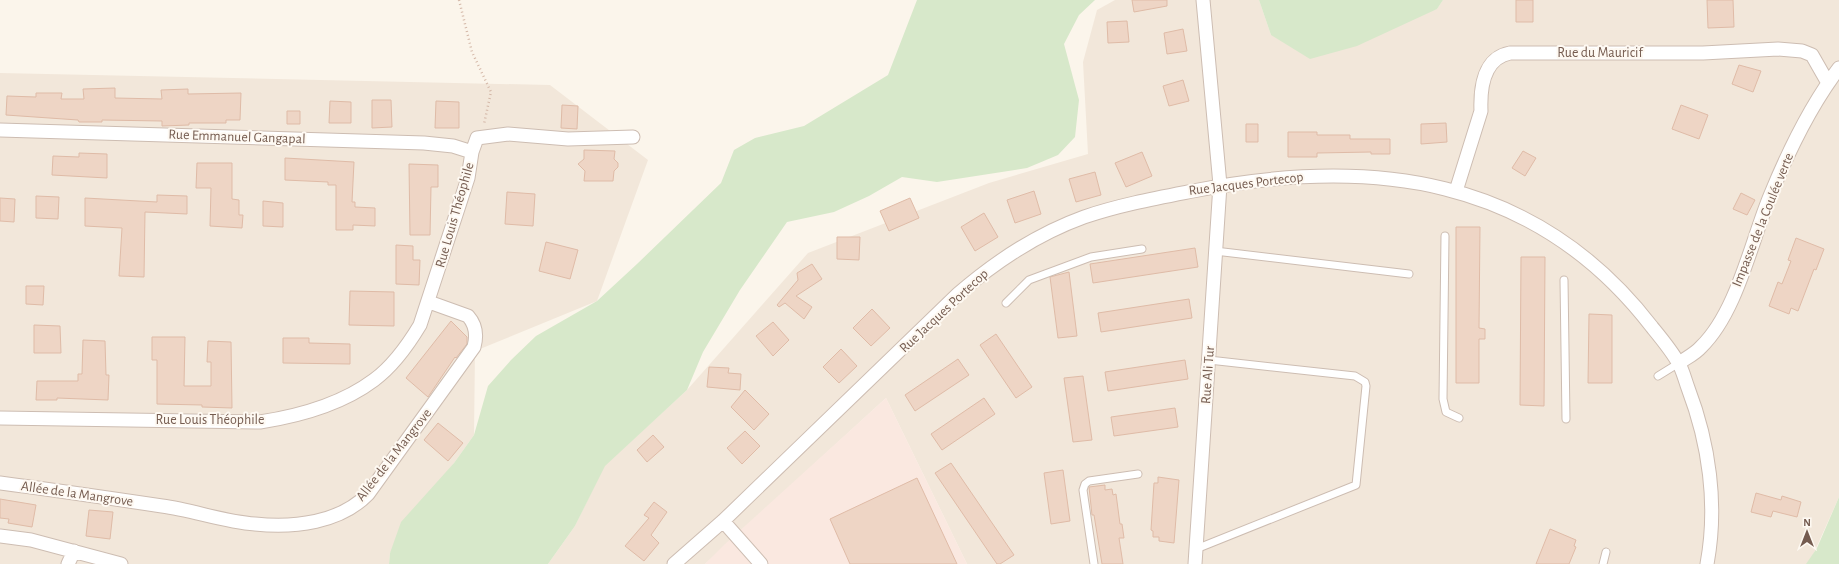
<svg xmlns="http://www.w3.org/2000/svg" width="1839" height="564" font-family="'Alegreya Sans',sans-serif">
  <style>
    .residential { fill: #f2e7da }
    .commercial { fill: #fae8e0 }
    .green { fill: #d7e8ca }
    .building { fill: #eed5c5; stroke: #dfbba7 }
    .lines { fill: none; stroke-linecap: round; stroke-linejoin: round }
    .service-casing { stroke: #cdbdb2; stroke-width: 9 }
    .minor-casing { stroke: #cdbdb2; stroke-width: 15 }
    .path { stroke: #d4b8a8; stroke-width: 2.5; stroke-dasharray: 1 3; stroke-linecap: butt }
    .service { stroke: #fff; stroke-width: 7 }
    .minor { stroke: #fff; stroke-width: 13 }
    .labels { text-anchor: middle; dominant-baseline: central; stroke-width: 4; stroke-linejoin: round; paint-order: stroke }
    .street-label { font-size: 14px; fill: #755c50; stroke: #fef9f2 }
  </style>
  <rect width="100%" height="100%" fill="#fbf5eb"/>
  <!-- residential -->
  <path class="residential" d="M1115 0H1259L1271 35 1437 9 1443 0H1839V497L1809 564H967L886 398 705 564H548L575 526 604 466 687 390 808 253 989 183 1088 154 1083 62 1097 10Z
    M0 73 550 85 648 160 597 301 475 351 474 435 390 553 389 564H0Z"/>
  <!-- commercial -->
  <path class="commercial" d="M886 398 967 564H705L724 545Z"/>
  <!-- green -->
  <path class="green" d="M917 0H1095L1079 15 1064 44 1079 100 1075 137 1058 155 1027 168 937 182 902 177 869 196 834 212 787 222 740 290 703 352 687 390 605 466 575 526 548 564H389L390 553 401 522 454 463 474 435 488 386 511 360 536 336 597 301 637 264 721 183 734 150 755 138 804 126 888 75Z
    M1259 0H1443L1437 9 1357 46 1310 59 1271 35Z
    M1839 497V564H1806L1817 548Z"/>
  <!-- building -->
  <path class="building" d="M1132 0H1167V6L1134 12Z
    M1516 0H1533V22H1516Z
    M1707 0H1733L1734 27 1708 28Z
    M1127 21 1129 42 1108 43 1107 22Z
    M1183 29 1187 51 1167 54 1164 33Z
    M1739 65 1761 71 1753 92 1732 84Z
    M1183 80 1189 101 1169 106 1163 86Z
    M115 88V98L162 99 161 90 188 89V94L241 93 240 120H226V123H189V125L162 126V121L102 120V122H79L78 120 6 115 7 96 36 97V93H62L61 99H84L83 89Z
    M372 100H391L392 127 372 128Z
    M330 101 351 102V123H329Z
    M436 101 459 102V128H435Z
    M562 105 578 106 577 129 561 128Z
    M1681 105 1708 115 1699 139 1672 129Z
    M287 111H300V124H287Z
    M1446 123 1447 142 1421 144V124Z
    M1246 124H1258V142H1246Z
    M1288 132H1317V135H1350V139H1390V154H1371V152L1317 153V157H1288Z
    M584 150 615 151 614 159 618 163V167L614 171 613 181H584L585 171 578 164 584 159Z
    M1523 151 1536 158 1525 176 1512 168Z
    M1142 152 1152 176 1126 187 1115 163Z
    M79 153 107 154V178L52 175 53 156 79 157Z
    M285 158 354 162 352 202H355V207L375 208V226L353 225V230H336V185H328V182L285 180Z
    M197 163H232V199L239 200V215H243L242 228 210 226 211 188H196Z
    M409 164 438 165V187H431L430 235H410Z
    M1095 172 1101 195 1076 202 1069 179Z
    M1034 191 1041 214 1015 223 1007 200Z
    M507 192 535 194 533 226 505 224Z
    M1741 193 1755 200 1747 215 1733 209Z
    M157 195 187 196V214L145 212 144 277 119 276 122 228 85 226V198L157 202Z
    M36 196 59 197 58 219 36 218Z
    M0 198 15 199 14 222 0 221Z
    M910 198 919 218 889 231 880 211Z
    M263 201 283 203V227L263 226Z
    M984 213 998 237 975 251 961 227Z
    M1456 227H1480L1479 328 1485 329V339H1479V383H1456Z
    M837 237H860L859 260 837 259Z
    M1796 238 1824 249 1816 270 1814 269 1798 311 1791 308 1789 314 1769 306 1778 282 1782 284 1791 261 1788 260Z
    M546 242 578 250 570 279 539 271Z
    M396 245 413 246V260H420L419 285 396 284Z
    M1195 248 1198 267 1093 283 1090 264Z
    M1521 257H1545L1544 406 1520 405Z
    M812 264 822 279 796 296 812 307 804 319 785 303 779 307 777 305 798 280 797 273Z
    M1069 272 1077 336 1058 338 1050 277Z
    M26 286H44L43 305 26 304Z
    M350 291 394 292V326L349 325Z
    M1189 299 1192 318 1101 332 1098 313Z
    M872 309 890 328 871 346 853 328Z
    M1589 314 1612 315V383H1588Z
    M451 321 467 337V344L456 358 455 357 428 397 406 378Z
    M773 322 789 340 773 356 756 336Z
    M34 325 60 326 61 353H34Z
    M996 334 1032 387 1016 398 980 345Z
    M152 337H185L184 386H211V362H207L208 341 231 342 232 408 202 407V405L157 404V360H152Z
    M283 338H309V343L350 344V364L283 363Z
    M83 340 105 341 106 375H109L108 400 57 398V400H36L37 381H78V374H82Z
    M841 349 857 366 839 383 823 367Z
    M958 359 969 375 915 411 905 395Z
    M1185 360 1188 379 1108 391 1105 372Z
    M709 367 729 368 728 373 741 374 740 390 707 387Z
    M1083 376 1092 440 1073 442 1064 378Z
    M745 390 769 414 754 430 731 407Z
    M984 398 995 414 942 450 931 434Z
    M1175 408 1178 427 1114 436 1111 417Z
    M438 423 463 443 448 461 424 440Z
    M745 431 760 446 742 464 727 448Z
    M653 435 664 447 647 462 637 450Z
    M951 463 1014 555 1000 564H997L935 473Z
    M1063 470 1070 521 1051 524 1044 473Z
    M1158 477 1179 480 1174 543 1159 541V537H1153V531L1151 530 1154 483H1158Z
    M917 478 957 564H850L830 519Z
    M1105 485V490L1112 489 1113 495 1116 494 1120 524H1122L1124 538H1119L1123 564H1102L1094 515H1092L1089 487Z
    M1756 493 1781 500 1782 496 1801 502 1797 517 1773 511 1771 517 1751 512Z
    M0 499 36 505 32 527 8 523 9 519 0 518Z
    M654 502 667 512 651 535 659 543 644 561 625 546 649 518 644 515Z
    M89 510 113 512 110 539 86 536Z
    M1550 529 1576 540 1574 546 1576 547 1569 564H1536Z"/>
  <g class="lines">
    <defs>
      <path id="service" d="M1445 236 1443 399 1446 412 1459 418
        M1215 251 1409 274
        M1564 280 1566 419
        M1006 303 1029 280 1091 257 1142 249
        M1658 376 1679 363
        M1196 549 1356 485 1366 386 1365 382 1355 376 1209 360
        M1094 564 1083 490 1085 484 1089 481 1138 474
        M1603 564 1606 552"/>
      <path id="minor" d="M0 130 424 143 453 146 472 152
        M1456 191 1481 111C1480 87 1484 58 1510 53H1703L1778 49 1802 51 1812 55 1828 83
        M1679 363C1686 358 1695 354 1701 347 1737 312 1751 242 1770 196 1788 152 1810 106 1839 68
        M0 418 260 422C299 416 342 404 374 380 393 366 408 345 420 325L468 178 472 152 477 138 508 134 568 139 633 137
        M0 483C54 490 108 498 162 506 193 510 224 522 255 524 294 528 340 523 368 494L474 347C477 336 476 325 468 316L429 302
        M723 521 761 564
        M0 536 31 540 121 564
        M68 564 74 551
        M674 564 723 521 958 294C995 262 1037 234 1084 217 1119 205 1157 198 1193 191 1370 156 1535 175 1652 327 1661 338 1672 351 1679 364 1683 371 1685 380 1688 388 1709 443 1718 505 1707 564
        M1195 564 1220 185 1203 0"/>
    </defs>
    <!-- service casing -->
    <use href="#service" class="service-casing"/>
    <!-- minor casing -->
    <use href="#minor" class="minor-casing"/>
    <!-- path -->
    <path class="path" d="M459 0 472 52 491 92 484 124"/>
    <!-- service -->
    <use href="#service" class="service"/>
    <!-- minor -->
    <use href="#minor" class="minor"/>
  </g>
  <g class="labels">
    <!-- street labels -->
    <g class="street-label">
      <text x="1600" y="53">Rue du Mauricif</text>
      <text transform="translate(237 137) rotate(2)">Rue Emmanuel Gangapal</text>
      <text transform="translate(1246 184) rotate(-7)">Rue Jacques Portecop</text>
      <text transform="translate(455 215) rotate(-74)">Rue Louis Théophile</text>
      <text transform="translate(1763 220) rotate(-68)">Impasse de la Coulée verte</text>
      <text transform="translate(944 311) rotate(-43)">Rue Jacques Portecop</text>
      <text transform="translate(1208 375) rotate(-86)">Rue Ali Tur</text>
      <text x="210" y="420">Rue Louis Théophile</text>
      <text transform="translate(394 455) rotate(-52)">Allée de la Mangrove</text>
      <text transform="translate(77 494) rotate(8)">Allée de la Mangrove</text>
    </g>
  </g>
  <!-- north arrow -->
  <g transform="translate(1807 532)" stroke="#fef9f2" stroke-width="3" paint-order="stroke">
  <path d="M0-3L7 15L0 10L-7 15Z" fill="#755c50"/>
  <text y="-6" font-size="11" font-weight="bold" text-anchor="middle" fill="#755c50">N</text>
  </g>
</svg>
